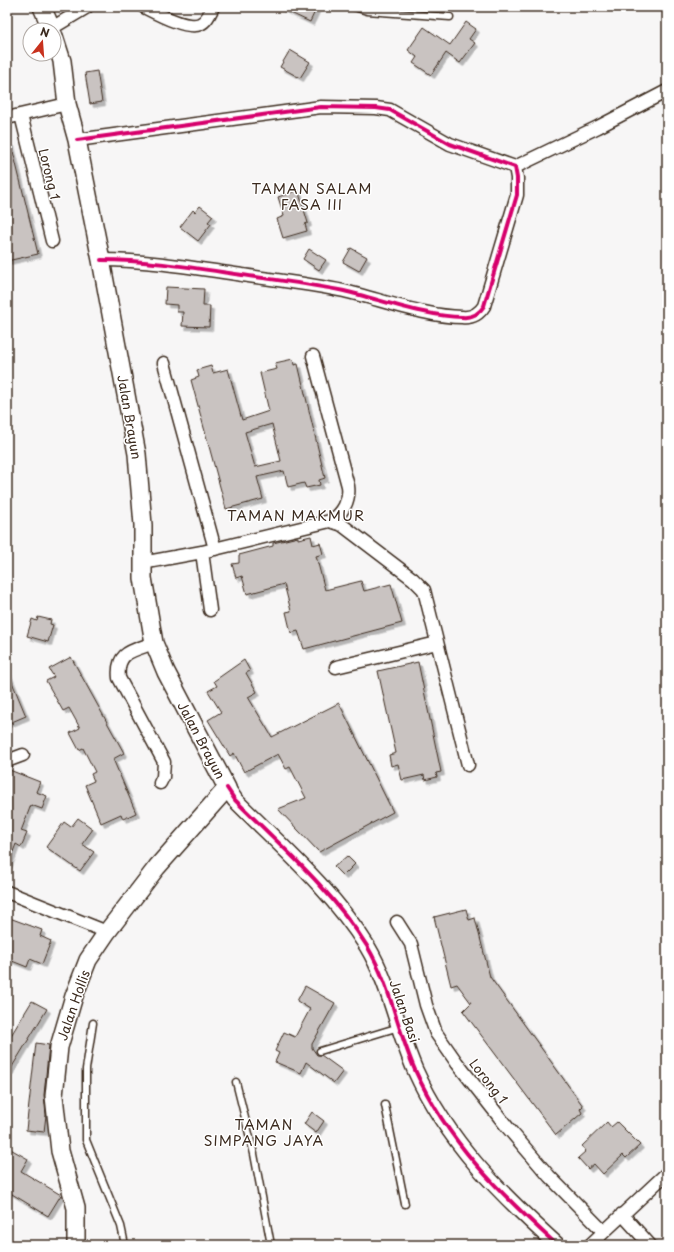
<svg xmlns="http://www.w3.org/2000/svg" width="674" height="1252" font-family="'Playpen Sans',sans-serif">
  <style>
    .building { fill: #c9c3c1; stroke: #3b2a1e; fill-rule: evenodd; filter: url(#shadow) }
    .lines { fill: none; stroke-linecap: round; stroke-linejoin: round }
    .service-casing { stroke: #3b2a1e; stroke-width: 9 }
    .minor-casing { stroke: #3b2a1e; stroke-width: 15 }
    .tertiary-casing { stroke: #3b2a1e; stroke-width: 18 }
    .secondary-casing { stroke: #3b2a1e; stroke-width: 20 }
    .service { stroke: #fff; stroke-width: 6 }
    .minor { stroke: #fff; stroke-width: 12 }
    .tertiary { stroke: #fff; stroke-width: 15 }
    .secondary { stroke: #fff; stroke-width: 17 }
    .cycleway-casing { stroke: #fff; stroke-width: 6 }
    .cycleway { stroke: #d6006c; stroke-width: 4 }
    .labels { text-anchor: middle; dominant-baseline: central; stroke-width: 3; stroke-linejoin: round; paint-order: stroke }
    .street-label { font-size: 13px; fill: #3b2a1e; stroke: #fff }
    .neighbourhood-label { font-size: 14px; letter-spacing: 1px; fill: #3b2a1e; stroke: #fff }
  </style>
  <defs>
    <filter id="shadow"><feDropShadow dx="3.5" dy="3.5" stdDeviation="0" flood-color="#0004"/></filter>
  </defs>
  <rect width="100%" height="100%" fill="#f7f6f6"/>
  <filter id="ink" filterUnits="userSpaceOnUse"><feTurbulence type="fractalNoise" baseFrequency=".025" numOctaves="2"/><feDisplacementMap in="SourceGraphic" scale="8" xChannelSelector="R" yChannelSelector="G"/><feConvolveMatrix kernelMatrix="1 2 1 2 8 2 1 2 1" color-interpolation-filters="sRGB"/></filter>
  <g filter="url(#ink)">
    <!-- building -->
    <path class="building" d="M278 7H317L310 22Z
      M466 22 476 29 469 39 475 43 460 63 446 53 431 75 413 63 417 57 408 50 424 27 450 45Z
      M290 50 310 62 300 78 280 67Z
      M97 71 102 102 90 104 85 73Z
      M11 143 38 254 7 261V144Z
      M298 190 308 223 305 224 307 231 283 238 277 219 284 216 278 197Z
      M200 206 213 216 208 222 211 224 198 241 180 227 193 210 195 212Z
      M351 248 367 257 359 271 343 262Z
      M309 249 326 260 319 270 303 259Z
      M166 287 204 289 203 306H210L209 327 182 326 183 312H177V305L165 304Z
      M293 359 294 365 298 364 325 478 319 480 320 485 306 488 304 483 288 487 284 471 257 477 263 499 226 509 191 380 199 377 197 370 211 366 213 373 228 369 242 420 269 411 260 373 277 369 275 363ZM272 424 281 461 255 467 245 432Z
      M311 536 313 545 320 543 323 554 316 556 325 590 361 581 364 591 391 584 402 623 304 649 298 631 291 633 286 612 291 611 284 584 247 594 242 576 236 578 232 564 239 563V555L273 546V543L298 537V539Z
      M38 617 51 620 50 624 53 625 48 642 27 636 32 619 37 621Z
      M71 657 124 753 113 759 136 813 123 819 121 814 101 823 85 785 94 781 91 774 95 772 83 748 79 750 70 733 80 728 69 708 63 711 46 681 54 677 49 669Z
      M244 660 250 671 246 673 257 692 248 697 272 737 339 703 393 812 319 852 278 809 306 798 290 767 286 769 278 754 244 772 234 753 230 756 208 720 221 712 208 691 217 686 214 681Z
      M418 662 441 772 436 773 437 777 425 780 424 775 402 780 398 764 391 766 389 755 396 753 378 671Z
      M7 670 26 716 7 724Z
      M7 769 40 782 36 792 47 796 42 809 31 805 21 831 27 833 21 847 16 844 8 865Z
      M78 818 93 829 82 844 94 852 80 871 46 847 64 822 71 827Z
      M347 856 355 864 343 876 334 867Z
      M466 909 469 920 475 918 490 977 583 1106 580 1109 582 1113 556 1135 463 1011 471 1003 457 984 451 986 434 917Z
      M7 917 42 930 40 936 51 941 42 964 30 959 27 967 7 959Z
      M305 986 335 1003 312 1044V1048L317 1055H321L343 1071 334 1083 306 1062 301 1073 275 1062 279 1053 275 1051 284 1032 295 1037 310 1009 297 1001Z
      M32 1001 47 1009 7 1075V1042Z
      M36 1043 49 1045 44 1095 46 1115 44 1132 26 1130Z
      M312 1112 324 1121 316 1133 304 1124Z
      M607 1122 611 1127 617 1122 640 1145 626 1158 623 1155 603 1174 594 1164 588 1169 578 1158 586 1151 582 1146Z
      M7 1147 28 1159 21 1171 61 1195 48 1216 7 1191Z"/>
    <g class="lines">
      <defs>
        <path id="service" d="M354 7 367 11 450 17
          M93 1023 86 1069V1140L121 1226 124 1240
          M320 1051 399 1027
          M236 1082 254 1154 271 1245
          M385 1105 405 1204"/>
        <path id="minor" d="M144 7C156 13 187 30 200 24 207 21 210 13 213 7
          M52 28 87 7
          M21 115 52 241
          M7 118 67 104
          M77 140 321 107 376 108 390 110 450 144 515 167 517 178V195L484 306C479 314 472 318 462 317 427 317 379 299 344 291 310 284 276 280 242 275 195 268 149 260 101 260
          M515 167 598 127 667 91
          M164 363 215 549
          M330 521 342 525 413 579 424 590 468 765
          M202 552 210 610
          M142 563 202 552 330 521C343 514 350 500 348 486L313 356
          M154 643C133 651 116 651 119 678L164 762 163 777 160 783
          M336 667 437 643
          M7 761 23 755
          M7 892 107 932
          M397 922 411 944 426 1005 436 1033 457 1063 508 1128 549 1176 603 1231
          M622 1214 650 1245
          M590 1245 667 1173"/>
        <path id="tertiary" d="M227 788 235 800C281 846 332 890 367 946 390 984 397 1029 415 1070 448 1143 499 1192 557 1245"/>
        <path id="secondary" d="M42 7 52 30
          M54 36 62 61 67 104 77 140 101 260 137 454 143 525V578L154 643 166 672 227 788 157 867 107 932 88 960 74 996 59 1047 54 1096 60 1151 76 1208V1245"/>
      </defs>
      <!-- service casing -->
      <use href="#service" class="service-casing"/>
      <!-- minor casing -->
      <use href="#minor" class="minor-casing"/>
      <!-- tertiary casing -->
      <use href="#tertiary" class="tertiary-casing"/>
      <!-- secondary casing -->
      <use href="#secondary" class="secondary-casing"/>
      <!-- service -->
      <use href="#service" class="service"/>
      <!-- minor -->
      <use href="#minor" class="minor"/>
      <!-- tertiary -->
      <use href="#tertiary" class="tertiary"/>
      <!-- secondary -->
      <use href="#secondary" class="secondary"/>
      <defs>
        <path id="cycleway" d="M77 140 321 107 376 108 390 110 450 144 515 167 517 178V195L484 306C479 314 472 318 462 317 427 317 379 299 344 291 310 284 276 280 242 275 195 268 149 260 101 260
          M227 788 235 800C281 846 332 890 367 946 390 984 397 1029 415 1070 448 1143 499 1192 557 1245"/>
      </defs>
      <!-- cycleway casing -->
      <use href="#cycleway" class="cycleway-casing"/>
      <!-- cycleway -->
      <use href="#cycleway" class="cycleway"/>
    </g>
  </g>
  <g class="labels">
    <!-- street labels -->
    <g class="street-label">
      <text transform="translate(50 174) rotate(76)">Lorong 1</text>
      <text transform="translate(130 417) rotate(80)">Jalan Brayun</text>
      <text transform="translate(202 740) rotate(62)">Jalan Brayun</text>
      <text transform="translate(73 1005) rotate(-71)">Jalan Hollis</text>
      <text transform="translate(405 1011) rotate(71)">Jalan Basi</text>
      <text transform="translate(489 1081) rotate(52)">Lorong 1</text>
    </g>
    <!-- neighbourhood labels -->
    <g class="neighbourhood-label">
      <text x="312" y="188">TAMAN SALAM<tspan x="312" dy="16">FASA III</tspan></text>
      <text x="296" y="515">TAMAN MAKMUR</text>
      <text x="264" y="1124">TAMAN<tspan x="264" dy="16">SIMPANG JAYA</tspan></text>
    </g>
  </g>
  <!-- margin -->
  <rect width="674" height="1252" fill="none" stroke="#fff" stroke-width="24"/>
  <rect x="12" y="12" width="650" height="1228" fill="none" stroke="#3b2a1e" stroke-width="1.5" filter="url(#ink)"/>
  <!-- north arrow -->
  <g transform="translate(42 42) rotate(17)"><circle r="19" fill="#ffffff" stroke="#b1aaa5"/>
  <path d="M0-3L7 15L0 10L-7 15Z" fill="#c8321e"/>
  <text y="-6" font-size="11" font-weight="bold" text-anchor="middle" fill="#3b2a1e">N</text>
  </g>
</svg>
